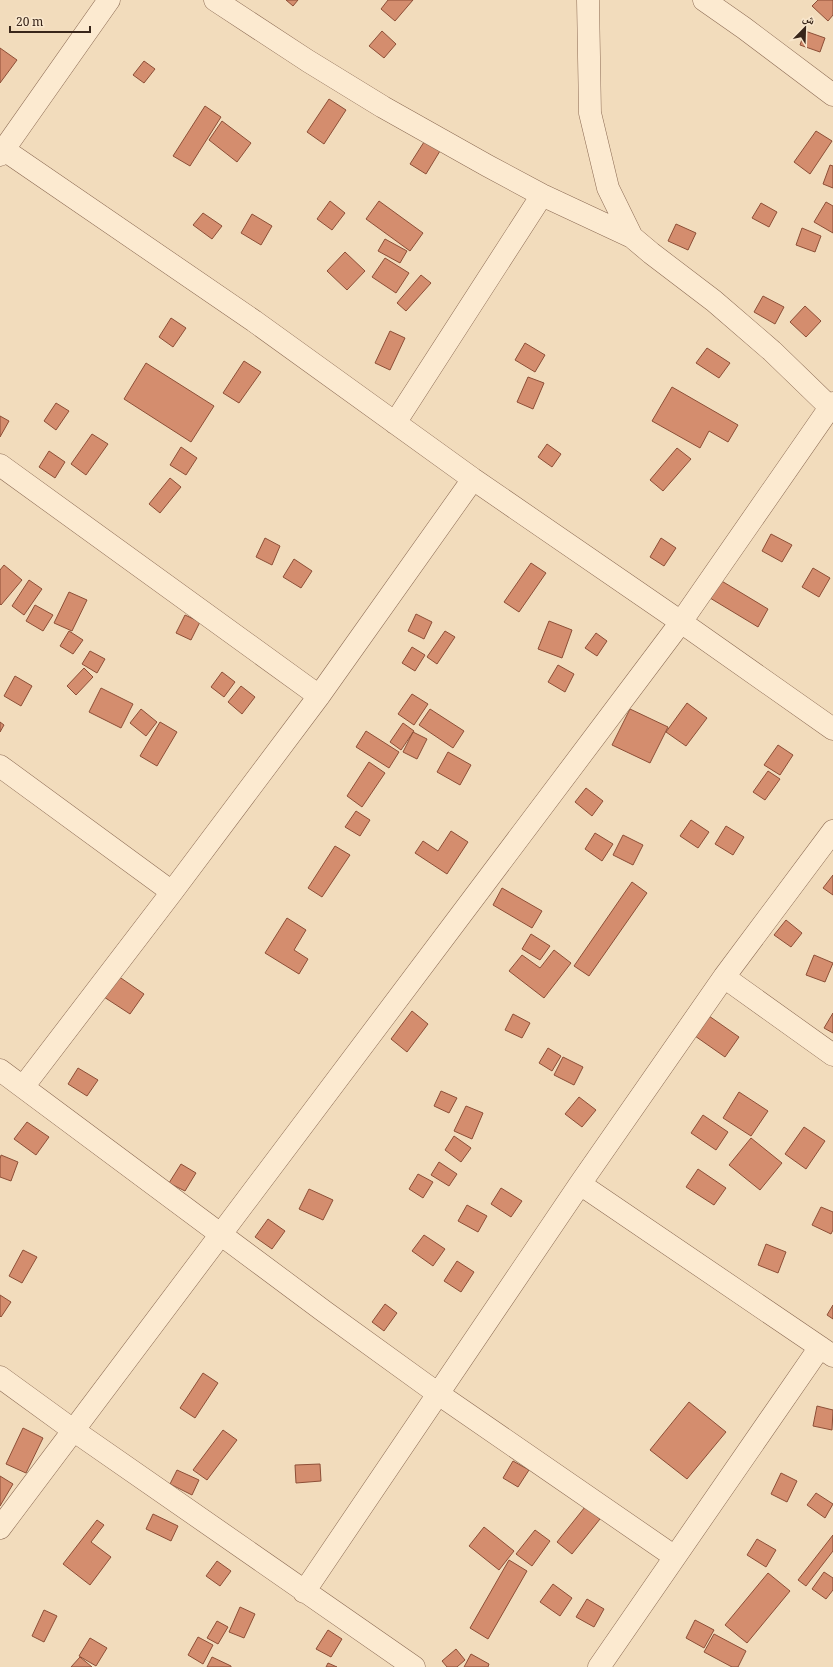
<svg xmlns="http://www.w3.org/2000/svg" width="833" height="1667" font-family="Georgia,'Noto Naskh Arabic',serif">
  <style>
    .building { fill: #d48d6e; stroke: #8d4f37 }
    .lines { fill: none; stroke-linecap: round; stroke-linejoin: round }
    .minor-casing { stroke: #8c6b54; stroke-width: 23 }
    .tertiary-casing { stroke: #8c6b54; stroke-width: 23 }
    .minor { stroke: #fcead0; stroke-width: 22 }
    .tertiary { stroke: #fcead0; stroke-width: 22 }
  </style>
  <rect width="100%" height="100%" fill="#f2dcbc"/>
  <!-- building -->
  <path class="building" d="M286 0H298L293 6Z
    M388 0H413L395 21 381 9Z
    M818 0H833V15L828 21 812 6Z
    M382 31 396 44 384 58 369 46Z
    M805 31 825 38 820 52 800 45Z
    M0 48 17 60 0 83Z
    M144 61 155 69 144 83 133 75Z
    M329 99 346 110 324 144 307 132Z
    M205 106 221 117 190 166 173 156Z
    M222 121 251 143 237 162 209 140Z
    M816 131 832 141 810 174 794 162Z
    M424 142 440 151 426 174 410 164Z
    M830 165 833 166V188L823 184Z
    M330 201 345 213 332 230 317 219Z
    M379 201 423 233 410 251 366 219Z
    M826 202 833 206V233L814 222Z
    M761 203 777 212 769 227 752 218Z
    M203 213 222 226 212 239 193 225Z
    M252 214 272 226 261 245 241 233Z
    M676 224 696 233 688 250 668 241Z
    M802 228 821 236 815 252 796 245Z
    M385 239 407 251 400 263 378 251Z
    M345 252 365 271 347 290 327 271Z
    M385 258 409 273 396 293 372 277Z
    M421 275 431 283 406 311 397 303Z
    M763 296 784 307 775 324 754 312Z
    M805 306 821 321 806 337 790 322Z
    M171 318 186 328 173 347 159 337Z
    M390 331 405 338 390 370 375 363Z
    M525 343 545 355 535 372 515 360Z
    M707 348 730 363 719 378 696 363Z
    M244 361 261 372 239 403 223 393Z
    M146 363 214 406 191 442 124 399Z
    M528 377 544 383 533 409 517 402Z
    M672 387 738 425 728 442 709 431 700 448 652 421Z
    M56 403 69 411 56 430 44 421Z
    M0 416 9 421 0 437Z
    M92 434 108 444 86 475 71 464Z
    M547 444 561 454 552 467 538 457Z
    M181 447 197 458 186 475 170 465Z
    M677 448 691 459 663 491 650 480Z
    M49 451 65 462 55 478 39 467Z
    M170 478 181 487 160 513 149 504Z
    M771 534 792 545 782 562 762 551Z
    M265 538 280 546 272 565 256 557Z
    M661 538 676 548 664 566 650 557Z
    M294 559 312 571 301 588 283 577Z
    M531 563 546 573 519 612 504 602Z
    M4 565 22 580 1 605 0 604V570Z
    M813 568 830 578 819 597 802 587Z
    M29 580 42 589 24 615 12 606Z
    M720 580 768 609 758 627 710 598Z
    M69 592 87 600 72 631 54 623Z
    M35 605 53 615 43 631 26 621Z
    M416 614 432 622 424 639 408 631Z
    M185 615 200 622 191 640 176 633Z
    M549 621 572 630 562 658 538 649Z
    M69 631 83 640 73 654 60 646Z
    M445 631 455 637 437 664 427 657Z
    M596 633 607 641 597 656 585 648Z
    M412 647 425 655 415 671 402 663Z
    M90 651 105 659 97 673 82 664Z
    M558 665 574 674 565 692 548 682Z
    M84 668 93 677 76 695 67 686Z
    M222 672 235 682 224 697 211 687Z
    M15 676 32 686 21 706 4 696Z
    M241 686 255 697 242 714 228 702Z
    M101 688 133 704 121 728 89 712Z
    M412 694 428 704 414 725 398 714Z
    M687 703 707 718 686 746 666 732Z
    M141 709 157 722 146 736 130 723Z
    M430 709 464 731 453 748 419 725Z
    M630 709 668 727 650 763 612 745Z
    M0 722 4 725 0 732Z
    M160 722 177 732 157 766 140 756Z
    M403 723 414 731 401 750 390 742Z
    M366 731 399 752 389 768 356 747Z
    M413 732 427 739 417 759 403 752Z
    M778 745 793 755 780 775 764 765Z
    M448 752 471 765 460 785 437 772Z
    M369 762 385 773 362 807 347 796Z
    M768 771 780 779 765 800 753 792Z
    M586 788 603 801 592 816 575 802Z
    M356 811 370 820 360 836 345 827Z
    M691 820 709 832 698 848 680 836Z
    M726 826 744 837 733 855 715 844Z
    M451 831 468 842 447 874 415 853 423 841 438 851Z
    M595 833 613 844 602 861 585 849Z
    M623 835 643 845 633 865 613 855Z
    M335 846 350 855 322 897 308 888Z
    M833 875V895L823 888Z
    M632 882 647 893 589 976 574 966Z
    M502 888 542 911 532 928 493 905Z
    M287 918 306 930 294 950 308 959 299 974 265 953Z
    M786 920 802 933 791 947 774 935Z
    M531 934 550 946 540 960 522 949Z
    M554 950 571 963 544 998 509 971 522 955 540 968Z
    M814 955 833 963 825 982 806 975Z
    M118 976 144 994 130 1014 104 997Z
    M412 1011 428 1024 407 1052 391 1039Z
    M833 1013V1033L824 1028Z
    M513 1014 530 1023 522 1038 505 1030Z
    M709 1016 739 1037 725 1057 695 1036Z
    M548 1048 561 1056 552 1071 539 1063Z
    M563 1057 583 1067 574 1085 554 1075Z
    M78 1068 98 1080 87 1096 68 1084Z
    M441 1091 457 1098 449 1113 434 1106Z
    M739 1092 768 1111 751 1136 723 1118Z
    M579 1097 596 1110 582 1127 565 1114Z
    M466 1106 483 1113 472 1139 454 1131Z
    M703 1115 728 1132 716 1150 691 1133Z
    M27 1122 49 1137 36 1155 14 1139Z
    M804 1127 825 1141 806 1169 785 1154Z
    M454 1136 471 1148 461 1162 445 1150Z
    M751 1138 782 1163 760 1190 729 1165Z
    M1 1155 18 1162 11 1181 0 1177V1159Z
    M439 1162 457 1174 449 1186 431 1175Z
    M181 1164 196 1173 185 1191 169 1183Z
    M698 1169 726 1188 714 1205 686 1187Z
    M418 1174 433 1182 423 1198 409 1189Z
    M501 1188 522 1201 511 1217 491 1204Z
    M309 1189 333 1200 323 1220 299 1209Z
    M467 1205 487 1216 478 1232 458 1221Z
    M821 1207 833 1212V1230L831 1234 812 1225Z
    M268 1219 285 1231 272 1249 255 1237Z
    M424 1235 445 1249 433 1266 412 1251Z
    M766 1244 786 1252 778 1273 758 1265Z
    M23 1250 37 1257 22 1283 9 1276Z
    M457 1261 474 1272 461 1292 444 1281Z
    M0 1295 11 1302 1 1317 0 1316Z
    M385 1304 397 1313 384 1331 372 1322Z
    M833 1305V1319L827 1315Z
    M203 1373 218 1383 195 1418 180 1408Z
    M689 1402 726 1432 687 1479 650 1450Z
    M817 1406 833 1410 832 1430 813 1426Z
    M23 1428 43 1438 26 1473 6 1464Z
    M223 1430 237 1440 207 1480 193 1470Z
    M513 1461 529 1470 518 1487 503 1478Z
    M320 1464 321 1481 296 1483 295 1465Z
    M177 1470 199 1480 192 1495 170 1484Z
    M781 1473 797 1481 787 1502 771 1494Z
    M0 1476 13 1484 0 1506Z
    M816 1493 833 1504 825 1518 807 1505Z
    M585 1507 600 1519 572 1554 557 1542Z
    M153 1514 178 1526 171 1541 146 1529Z
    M97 1520 104 1525 91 1542 111 1557 90 1585 63 1564Z
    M484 1527 514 1551 499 1570 469 1546Z
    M535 1530 550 1541 532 1566 516 1554Z
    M833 1535V1551L806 1586 798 1580Z
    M757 1539 776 1550 766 1567 747 1555Z
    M509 1560 527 1571 488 1639 470 1628Z
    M217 1561 231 1571 220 1586 206 1576Z
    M824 1572 833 1578V1590L826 1599 812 1589Z
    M768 1573 790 1591 747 1643 725 1625Z
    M553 1584 572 1598 560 1616 540 1602Z
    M587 1599 604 1609 594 1627 576 1617Z
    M240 1607 255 1614 244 1638 229 1632Z
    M44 1610 57 1616 44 1642 32 1636Z
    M695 1620 714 1630 704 1648 686 1638Z
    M217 1621 228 1627 218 1644 207 1638Z
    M328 1630 342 1639 331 1657 316 1649Z
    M714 1634 746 1651 738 1667H732L704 1652Z
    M198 1637 213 1645 203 1664 188 1655Z
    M90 1638 107 1648 96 1666 79 1656Z
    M456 1649 465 1660 457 1667H447L442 1661Z
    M471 1654 489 1664 488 1667H464Z
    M80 1657 92 1667H71Z
    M212 1657 231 1666V1667H207Z
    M328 1663 337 1667H326Z"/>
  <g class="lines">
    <defs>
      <path id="minor" d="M215 0 308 61 383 107 488 166 542 195 632 237 651 253 714 301 772 351 833 410
        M588 0 590 113 608 188 632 237
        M704 0 744 28 833 95
        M0 147 254 321 473 479 681 622 833 729
        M395 423 542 195
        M0 465 319 696
        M0 766 172 892
        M724 977 833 1055
        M0 1070 325 1312 437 1393 675 1557
        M23 1087 172 892 319 696 473 479
        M580 1184 833 1356
        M0 1377 73 1430 414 1667
        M0 1528 681 622 833 403
        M304 1592 580 1184 724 977 833 831
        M599 1667 820 1347"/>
      <path id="tertiary" d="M0 155 109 0"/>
    </defs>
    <!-- minor casing -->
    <use href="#minor" class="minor-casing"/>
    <!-- tertiary casing -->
    <use href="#tertiary" class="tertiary-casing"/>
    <!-- minor -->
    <use href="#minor" class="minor"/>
    <!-- tertiary -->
    <use href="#tertiary" class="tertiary"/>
  </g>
  <!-- north arrow -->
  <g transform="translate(805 28) rotate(23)" stroke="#f9e7cd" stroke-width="3" paint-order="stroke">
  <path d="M0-3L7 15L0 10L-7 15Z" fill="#39261a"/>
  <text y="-6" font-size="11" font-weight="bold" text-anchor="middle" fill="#39261a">ش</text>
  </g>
  <!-- scale -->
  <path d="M10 26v6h80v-6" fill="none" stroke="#39261a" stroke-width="2"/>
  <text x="16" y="26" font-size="12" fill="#39261a" stroke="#f9e7cd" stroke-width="3" paint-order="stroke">20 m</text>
</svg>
